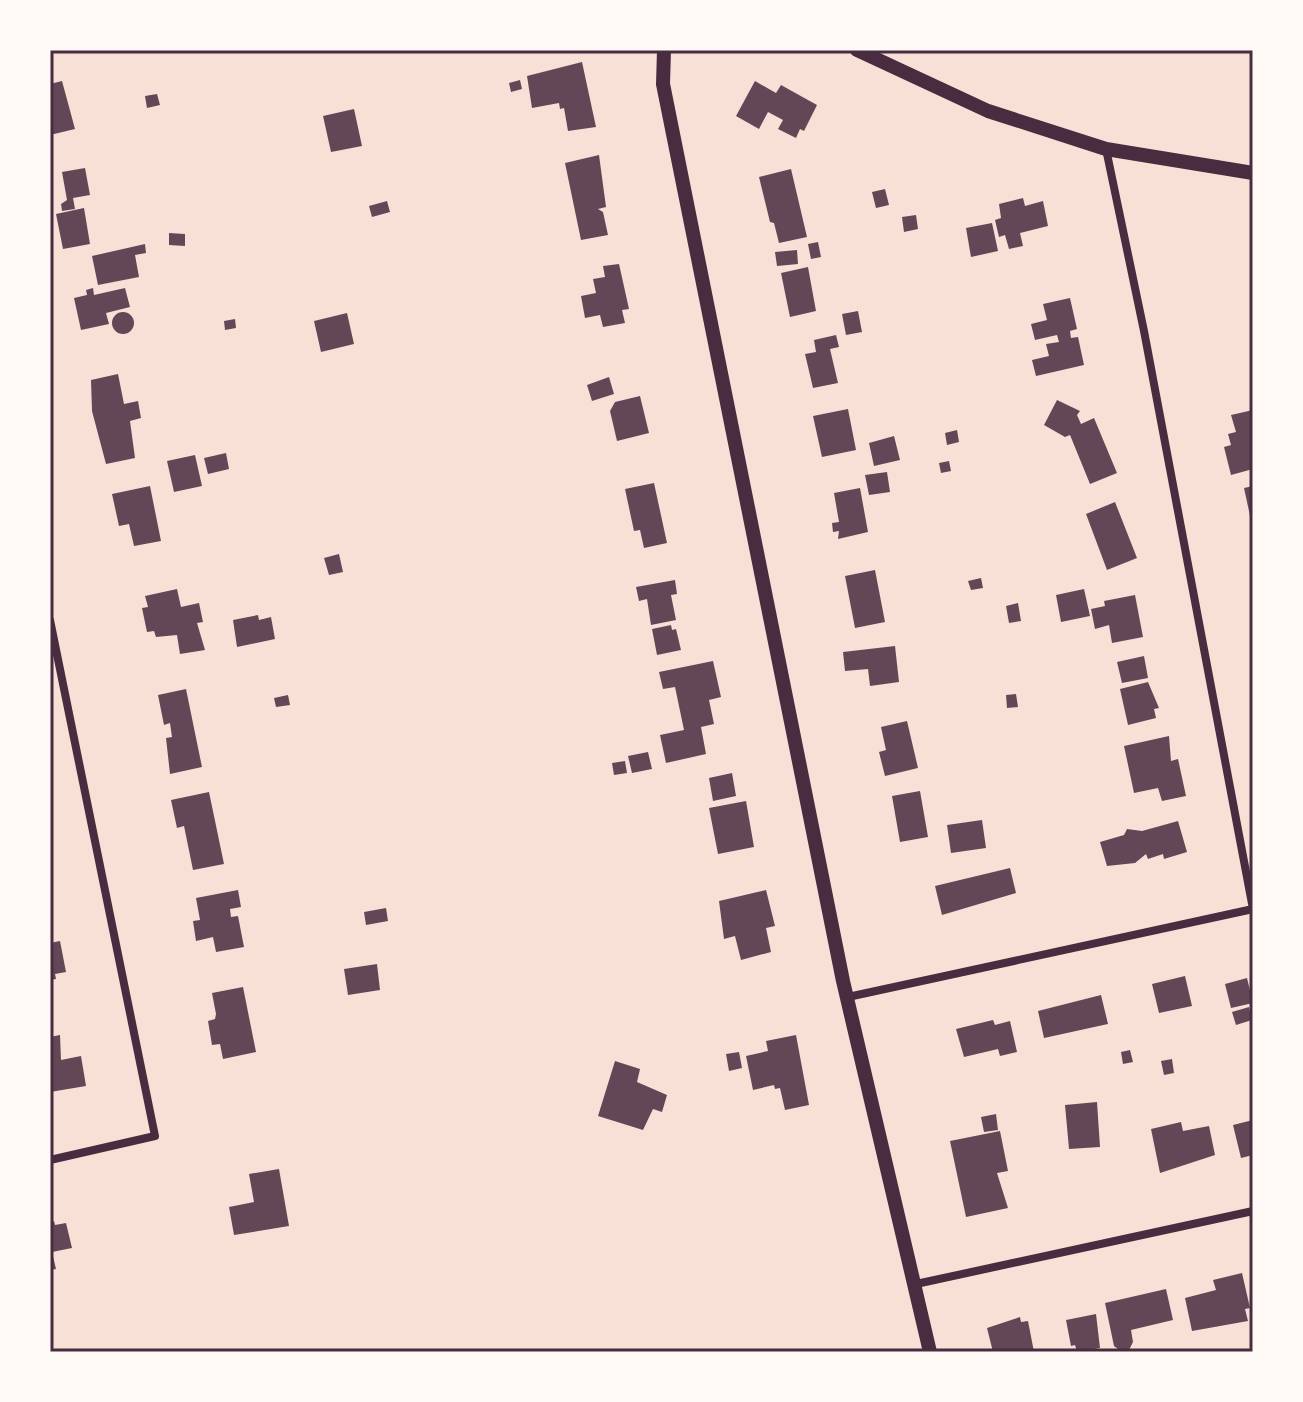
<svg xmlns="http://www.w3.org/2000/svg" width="1303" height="1402" font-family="Ubuntu,sans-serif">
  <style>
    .building { fill: #644757 }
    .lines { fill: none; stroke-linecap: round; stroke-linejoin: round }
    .minor { stroke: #4a2c40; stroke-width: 8 }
    .tertiary { stroke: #4a2c40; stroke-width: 14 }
    .neatline { fill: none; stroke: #4a2c40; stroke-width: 3 }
  </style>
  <rect width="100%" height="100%" fill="#f7e1d7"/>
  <!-- building -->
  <path class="building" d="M582 62 596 127 568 131 564 108 560 109 559 103 532 108 527 76Z
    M520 80 522 89 511 92 509 83Z
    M62 81 75 129 50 135V84Z
    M755 81 776 93 781 85 817 105 804 131 800 129 796 138 778 129 783 120 768 112 759 129 736 116Z
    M157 94 160 105 147 108 145 96Z
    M354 109 362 146 331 152 323 116Z
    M599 155 606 207 598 209 603 212 608 235 581 240 565 163Z
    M85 168 90 195 73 198 75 209 62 211 61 204 67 200 62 172Z
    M791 169 807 237 779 243 774 223 770 222 759 177Z
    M885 189 889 205 876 208 872 192Z
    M1023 198 1025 206 1043 201 1048 226 1020 233 1023 246 1009 249 1005 235 999 237 995 220 1001 218 999 204Z
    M387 201 390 212 372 217 369 206Z
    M84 208 90 244 63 249 56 214Z
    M916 215 918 229 904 232 902 217Z
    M992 223 998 251 971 257 966 228Z
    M169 233 185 234V246L169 245Z
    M818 242 821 257 811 259 808 244Z
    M145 244 146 253 135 255 139 277 98 285 92 256Z
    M797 250 798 264 777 266 775 252Z
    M619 264 629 309 622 310 625 323 603 327 600 315 585 318 581 296 596 293 593 279 605 277 603 266Z
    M808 267 816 311 790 317 781 273Z
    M93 288 94 295 125 288 130 307 106 313 109 324 81 330 74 298 87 295 86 290Z
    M1070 298 1077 329 1070 331 1071 338 1078 337 1084 365 1036 376 1032 360 1049 356 1046 344 1059 342 1057 335 1035 340 1031 324 1047 320 1043 304Z
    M858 311 862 332 846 335 842 314Z
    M112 323a11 11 0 1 1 22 0a11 11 0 1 1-22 0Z
    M347 313 354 344 321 352 314 321Z
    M235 319 236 328 225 330 224 321Z
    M836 335 839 347 830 349 838 383 813 388 805 354 816 352 814 340Z
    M118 374 124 404 138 401 141 418 130 421 135 458 106 464 92 411 91 380Z
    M609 377 614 394 592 401 587 385Z
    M640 396 649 433 617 441 610 411 615 402Z
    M1057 400 1080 411 1077 415 1081 424 1094 418 1117 473 1090 484 1070 435 1065 437 1044 425Z
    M848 409 856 450 822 457 813 416Z
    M1253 410V469L1231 475 1224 447 1231 445 1228 434 1236 432 1231 415Z
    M957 430 959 442 947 445 945 433Z
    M894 436 900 460 874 466 869 443Z
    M226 453 229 469 208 474 204 458Z
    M195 455 202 486 174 492 167 461Z
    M949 461 951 471 941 473 939 463Z
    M887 472 890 492 869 495 865 475Z
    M654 483 667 543 644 548 640 530 634 531 625 489Z
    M150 486 161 541 134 546 129 524 119 526 112 494Z
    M1253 486V525H1252L1244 488Z
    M860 488 868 532 838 539 839 531 833 532 832 523 839 522 834 493Z
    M1115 502 1137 558 1107 570 1086 514Z
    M339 554 343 572 329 575 324 558Z
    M875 570 885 622 855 628 845 576Z
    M981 578 983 588 971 590 968 581Z
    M675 580 677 594 671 595 676 620 651 625 647 599 639 601 636 587Z
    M177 589 181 607 199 603 203 622 197 623 205 650 180 654 177 635 156 637 154 631 147 632 142 608 148 607 145 596Z
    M1084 589 1090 616 1061 622 1056 595Z
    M1135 595 1143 637 1112 643 1109 625 1095 629 1091 609 1105 606 1104 601Z
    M1018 603 1021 621 1009 623 1006 606Z
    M258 615 259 620 271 617 275 639 237 647 233 620Z
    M671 625 672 630 676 629 681 650 657 655 652 629Z
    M895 646 899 682 870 686 868 669 845 671 843 652Z
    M1144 656 1148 678 1122 683 1117 662Z
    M713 661 721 697 709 700 714 724 701 727 706 754 666 763 660 735 684 730 675 687 663 689 659 672Z
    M1148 682 1159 708 1154 709 1156 718 1128 725 1120 689Z
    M186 689 202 767 170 774 166 738 172 737 170 723 164 725 158 695Z
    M1016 694 1018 707 1007 708 1006 695Z
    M288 695 290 705 276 707 274 698Z
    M907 721 918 768 885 776 879 752 886 750 881 727Z
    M1169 736 1171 761 1178 759 1186 796 1162 801 1158 788 1134 793 1124 746Z
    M648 752 652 769 632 773 628 756Z
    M625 761 627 773 614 775 612 763Z
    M732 773 736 796 713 801 709 778Z
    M920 791 928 837 900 842 892 796Z
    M209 792 224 864 193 870 184 826 177 828 171 800Z
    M746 801 754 847 718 854 709 808Z
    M982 820 986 848 951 853 947 825Z
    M1178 821 1187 852 1164 859 1163 854 1148 859 1146 854 1135 863 1107 866 1100 842 1124 835 1127 829 1142 831Z
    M1010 868 1016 893 942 915 935 886Z
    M238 890 241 907 230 909 231 917 238 916 244 947 216 952 213 937 196 941 193 921 200 920 196 898Z
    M766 890 775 926 766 928 771 952 741 960 735 936 724 939 719 901Z
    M386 908 388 921 366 925 364 912Z
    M60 941 66 972 55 974 56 979 50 980V943Z
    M377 964 380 990 348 995 344 969Z
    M1185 976 1192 1006 1159 1013 1152 984Z
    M1247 978 1253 1003 1231 1008 1225 984Z
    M243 987 256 1052 223 1059 220 1044 212 1045 208 1021 215 1019 216 1014 212 993Z
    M1101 995 1108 1024 1044 1038 1038 1011Z
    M1249 1007 1252 1020 1236 1025 1232 1012Z
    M993 1020 995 1025 1010 1021 1017 1052 1000 1056 998 1049 964 1057 956 1029Z
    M60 1035 61 1060 81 1056 86 1086 50 1092V1037Z
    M796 1035 809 1105 785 1110 780 1088 775 1089 774 1085 753 1090 746 1056 768 1051 766 1041Z
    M1130 1050 1133 1062 1123 1064 1121 1052Z
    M739 1052 742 1068 729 1071 726 1054Z
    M1172 1059 1174 1073 1164 1075 1161 1061Z
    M615 1061 640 1069 637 1082 667 1095 662 1112 653 1109 643 1130 598 1116Z
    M1097 1102 1100 1147 1069 1149 1065 1105Z
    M996 1114 998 1130 984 1132 981 1117Z
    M1253 1120V1155L1241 1158 1233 1125Z
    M1181 1122 1183 1131 1209 1126 1215 1155 1160 1173 1151 1129Z
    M1000 1131 1008 1171 997 1173 1008 1208 966 1217 950 1141Z
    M279 1169 289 1226 234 1235 229 1207 254 1202 249 1174Z
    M54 1221 55 1225 66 1223 72 1248 52 1252 56 1269 50 1270V1222Z
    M1242 1273 1250 1308 1245 1309 1248 1321 1192 1331 1185 1298 1216 1290 1213 1280Z
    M1166 1289 1173 1320 1131 1330 1133 1342 1129 1350 1122 1352 1114 1346 1105 1303Z
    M1096 1314 1100 1348 1077 1352 1075 1345 1071 1346 1066 1320Z
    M1020 1317 1021 1322 1028 1321 1034 1352H993L987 1328Z"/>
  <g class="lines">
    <!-- minor -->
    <path class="minor" d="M1106 149 1144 331 1253 909
      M50 620 155 1136 50 1160
      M848 997 1253 909
      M916 1284 1253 1211"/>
    <!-- tertiary -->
    <path class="tertiary" d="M664 50 663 84 843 981 930 1352
      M857 50 988 111 1106 149 1253 173"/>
  </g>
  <!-- border -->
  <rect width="1303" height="1402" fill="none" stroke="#fffaf5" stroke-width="104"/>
  <rect x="52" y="52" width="1199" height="1298" class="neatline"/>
</svg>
